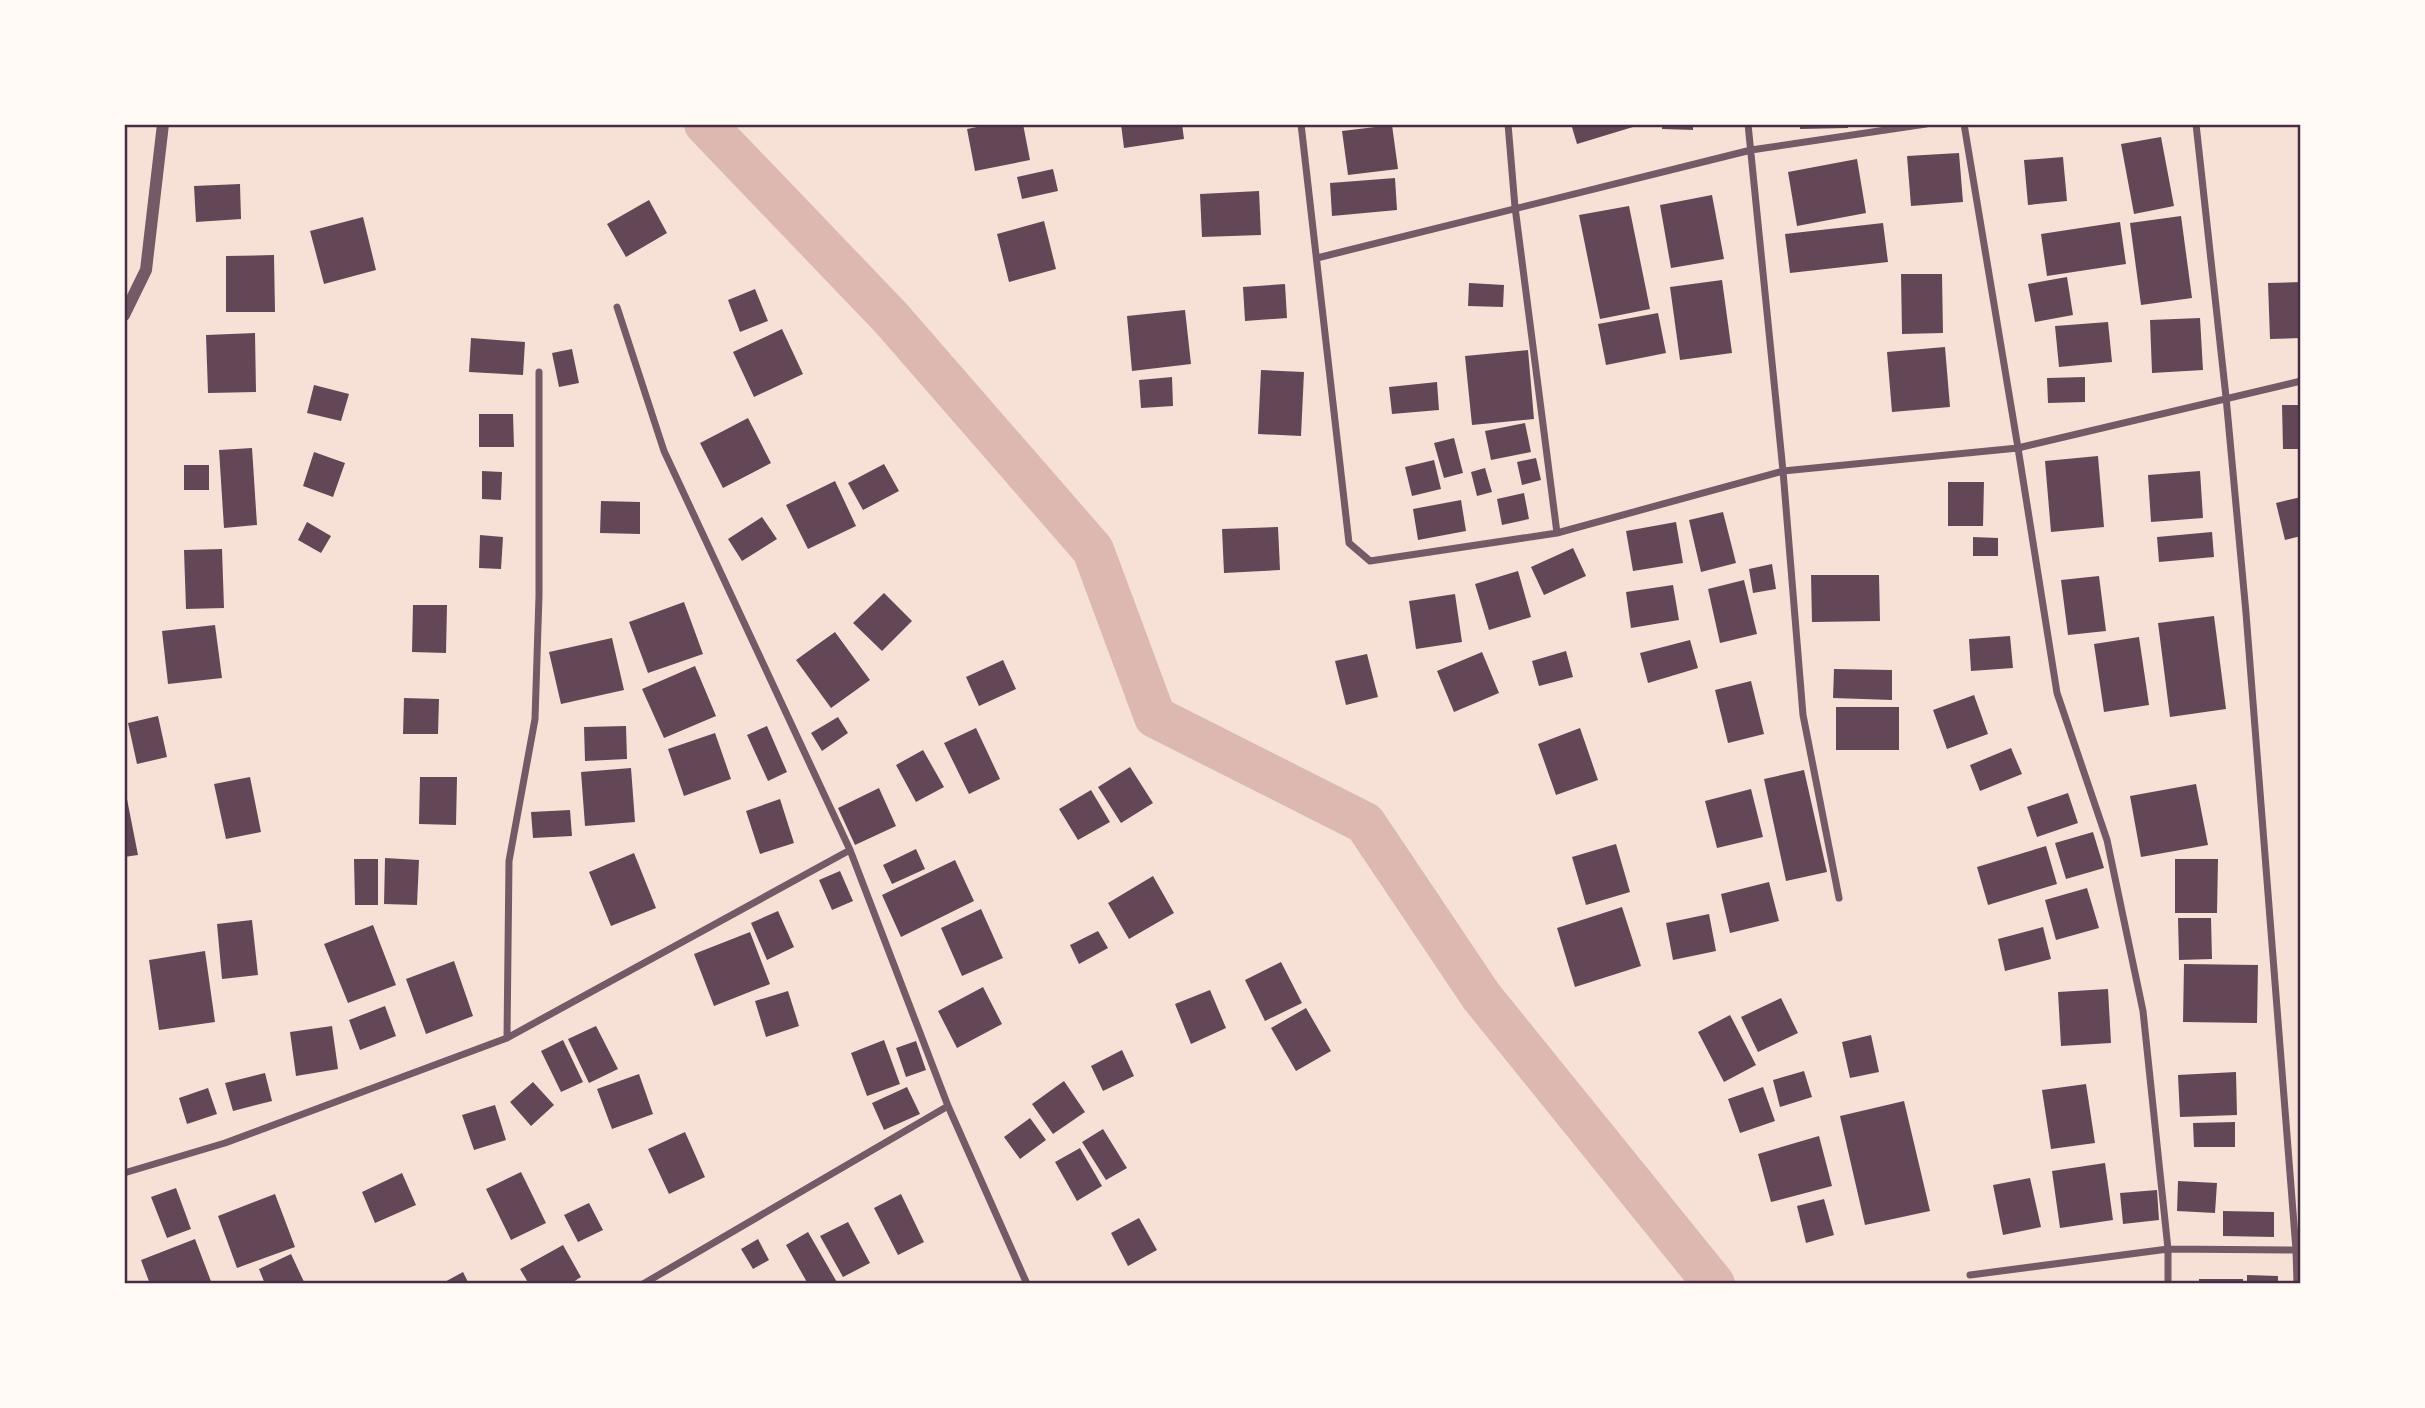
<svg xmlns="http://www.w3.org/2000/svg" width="2425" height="1408" font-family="Commissioner,sans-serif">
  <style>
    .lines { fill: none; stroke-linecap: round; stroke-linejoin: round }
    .canal { stroke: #dcb8b0; stroke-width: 42 }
    .building { fill: #644757 }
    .minor { stroke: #755966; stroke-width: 7 }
    .tertiary { stroke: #755966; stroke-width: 12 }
    .neatline { fill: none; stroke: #4a2c40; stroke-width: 2.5 }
  </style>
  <rect width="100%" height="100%" fill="#f7e1d7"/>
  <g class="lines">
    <!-- canal -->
    <path class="canal" d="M705 124 891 318 1093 550 1155 717 1365 823 1481 996 1714 1284"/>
  </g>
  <!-- building -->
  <path class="building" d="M992 124H1023L1030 160 975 171 967 129Z
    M1121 124H1182L1184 139 1124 148Z
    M1571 124H1633V127L1577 144Z
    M1662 124H1693V130L1662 129Z
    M1800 124H1848V128L1800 129Z
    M1392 125 1398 169 1348 175 1342 131Z
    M2161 137 2174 206 2134 214 2121 144Z
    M1959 153 1963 202 1911 206 1907 156Z
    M2063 157 2067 201 2028 205 2024 160Z
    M1857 159 1866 213 1797 226 1788 172Z
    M1053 169 1058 191 1022 199 1017 177Z
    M1395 178 1397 210 1332 216 1330 183Z
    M240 184 241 219 196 222 194 186Z
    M1259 191 1261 235 1202 237 1200 194Z
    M1712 195 1724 259 1671 268 1660 205Z
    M649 200 667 233 626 257 607 224Z
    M1629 206 1650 309 1600 319 1579 215Z
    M2181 216 2192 298 2141 305 2130 223Z
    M363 217 376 270 324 284 310 231Z
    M1044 221 1056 269 1009 282 997 234Z
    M2120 222 2126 264 2047 276 2041 234Z
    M1883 223 1888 262 1790 273 1785 234Z
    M274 255 275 312H226V256Z
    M1901 274H1942L1943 333 1902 334Z
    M2067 277 2073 315 2035 322 2028 284Z
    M1722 280 1732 353 1680 360 1670 287Z
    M2301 282V338L2270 339 2268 283Z
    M1469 283 1504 285 1503 307 1468 306Z
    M1285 284 1287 318 1245 321 1243 287Z
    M755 289 768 321 740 332 728 300Z
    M1185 310 1191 364 1132 371 1127 316Z
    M1658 313 1666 353 1606 365 1598 324Z
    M2200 318 2203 370 2152 373 2150 320Z
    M2108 322 2112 362 2059 367 2055 326Z
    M782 329 803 374 754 397 733 352Z
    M255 333 256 392 208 393 206 335Z
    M471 338 525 342 523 375 469 372Z
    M1945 347 1950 407 1892 412 1887 352Z
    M572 349 579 383 559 387 552 353Z
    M1528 350 1534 419 1472 425 1465 356Z
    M1261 370 1304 372 1301 436 1258 434Z
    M1172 377 1173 406 1141 408 1139 380Z
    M2085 377V402L2048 403 2047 378Z
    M1437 382 1439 410 1392 414 1389 387Z
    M314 385 349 394 341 421 307 413Z
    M2282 405H2301V449H2283Z
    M479 414H513L514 447H479Z
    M748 418 771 463 723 488 700 443Z
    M1525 423 1531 452 1491 460 1485 431Z
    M1454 438 1463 473 1444 478 1434 443Z
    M252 448 257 525 224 528 219 450Z
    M314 452 345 463 333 497 303 486Z
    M2098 456 2104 527 2051 532 2045 461Z
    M1536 458 1541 480 1522 485 1517 462Z
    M1434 460 1441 489 1412 496 1405 467Z
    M884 464 899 491 863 510 848 483Z
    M184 465H209V490H184Z
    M1485 468 1492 492 1477 496 1471 472Z
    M482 471 502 472 501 500 482 499Z
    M2200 471 2203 518 2151 522 2148 475Z
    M835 481 856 526 808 549 786 505Z
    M1948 482H1984L1983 526H1948Z
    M1524 493 1529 519 1502 525 1497 499Z
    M2301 497V536L2285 540 2276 503Z
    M1461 500 1466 531 1418 540 1413 509Z
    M601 501 640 502V534L600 533Z
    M1723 512 1736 563 1701 572 1689 520Z
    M762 517 777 539 742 561 728 539Z
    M307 522 331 536 321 553 298 540Z
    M1676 522 1683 563 1633 571 1626 531Z
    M1278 527 1280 570 1224 573 1222 529Z
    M2212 532 2214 557 2159 562 2157 537Z
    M480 535 503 537 501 569 479 568Z
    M1973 537 1998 538V556H1973Z
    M1573 548 1586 576 1544 595 1531 567Z
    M222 549 224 608 186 609 184 550Z
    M1772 564 1776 589 1753 593 1749 569Z
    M1518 571 1531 617 1489 630 1475 584Z
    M1811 575H1879L1880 621 1812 622Z
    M2099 576 2106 631 2068 635 2061 580Z
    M1744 580 1757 634 1720 643 1708 589Z
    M1673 585 1679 620 1631 628 1626 592Z
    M884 593 912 621 882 651 853 623Z
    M1455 594 1462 642 1416 649 1409 601Z
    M684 602 703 654 648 673 629 622Z
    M413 605H447L446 653 412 652Z
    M2214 616 2226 709 2170 717 2158 623Z
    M215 625 222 678 168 684 162 631Z
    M835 632 870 680 831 708 796 660Z
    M2010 636 2013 668 1971 671 1969 639Z
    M2139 637 2149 705 2104 712 2094 644Z
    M612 638 624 690 561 704 549 652Z
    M1690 640 1698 668 1648 683 1640 653Z
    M1566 651 1573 677 1539 686 1532 661Z
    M1482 652 1499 693 1454 712 1437 671Z
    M1367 654 1378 697 1346 705 1335 661Z
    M1003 660 1016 689 979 706 966 677Z
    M695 666 716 716 664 738 642 689Z
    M1834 669 1892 670V700L1833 698Z
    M1751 681 1764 734 1728 743 1715 690Z
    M1974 695 1988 734 1947 749 1933 710Z
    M404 698 439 699 438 734H403Z
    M1836 707H1899V750H1836Z
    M158 716 167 757 137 764 128 723Z
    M838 717 848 733 822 751 811 733Z
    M626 726 627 759 585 761 584 727Z
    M767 726 787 772 768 781 747 735Z
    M976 728 1000 779 969 794 944 743Z
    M1580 728 1598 780 1556 795 1538 744Z
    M715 733 731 779 684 796 668 749Z
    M2011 748 2022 774 1980 791 1970 765Z
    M923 750 944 787 916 802 896 765Z
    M1130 767 1153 803 1121 823 1098 787Z
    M631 768 635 822 585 826 581 772Z
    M1804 770 1827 872 1786 881 1764 779Z
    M250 777 261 832 226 839 214 784Z
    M420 777H457L456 825 419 824Z
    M2196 784 2208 845 2141 857 2130 796Z
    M879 788 896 826 855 845 838 808Z
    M1751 789 1763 837 1717 848 1705 801Z
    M1091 790 1110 822 1078 840 1059 809Z
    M2068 793 2078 823 2037 837 2027 807Z
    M127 799 138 855 124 857V800Z
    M780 799 794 843 760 854 746 811Z
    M570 810 572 836 533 838 531 812Z
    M2093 832 2104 868 2066 879 2055 843Z
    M1616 844 1630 892 1586 905 1572 857Z
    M2046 846 2057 884 1988 905 1977 867Z
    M916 849 925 869 892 884 883 865Z
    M634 853 656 908 611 926 589 872Z
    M385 858 419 860 417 905 384 904Z
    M354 859H378V905H355Z
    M2175 859H2218L2217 913H2175Z
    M955 860 974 901 901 937 882 895Z
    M840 871 853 901 832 910 819 880Z
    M1153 876 1174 913 1129 939 1108 903Z
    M1769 882 1779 921 1730 933 1721 894Z
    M2087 888 2099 928 2056 940 2045 900Z
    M1622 907 1641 966 1575 987 1557 928Z
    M981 909 1003 958 962 976 941 928Z
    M778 911 794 947 767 960 751 923Z
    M1709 914 1716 951 1673 960 1666 923Z
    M2178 918H2211L2212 959 2179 960Z
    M252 920 258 975 222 979 217 924Z
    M373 925 396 985 348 1003 324 944Z
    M2043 927 2051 959 2005 971 1998 939Z
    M1098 931 1108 948 1079 964 1070 945Z
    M750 932 770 984 714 1006 694 954Z
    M205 951 215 1022 159 1030 149 960Z
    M454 961 473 1016 426 1034 406 979Z
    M1281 962 1302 1003 1265 1021 1245 980Z
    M2184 964 2258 965 2257 1023 2183 1022Z
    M983 987 1002 1024 957 1048 938 1011Z
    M2108 989 2111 1043 2061 1046 2058 992Z
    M1210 990 1226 1028 1191 1044 1175 1004Z
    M788 991 799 1026 766 1037 755 1001Z
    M1781 998 1798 1033 1758 1052 1741 1017Z
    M385 1006 396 1036 360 1050 349 1020Z
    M1306 1008 1331 1051 1296 1071 1271 1028Z
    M1730 1015 1756 1065 1724 1082 1698 1032Z
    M332 1026 338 1069 296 1076 290 1032Z
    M596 1026 618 1069 589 1083 568 1039Z
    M1871 1035 1879 1072 1850 1078 1842 1042Z
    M563 1040 583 1082 561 1092 541 1051Z
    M884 1040 900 1084 867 1096 851 1053Z
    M916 1041 926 1070 906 1077 896 1048Z
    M1122 1050 1134 1076 1103 1091 1091 1066Z
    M1804 1071 1812 1097 1780 1107 1773 1080Z
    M2236 1072 2237 1115 2180 1117 2178 1075Z
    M265 1073 272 1101 233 1111 225 1083Z
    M639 1074 653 1114 612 1129 597 1089Z
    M1064 1081 1085 1112 1053 1134 1032 1104Z
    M533 1082 554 1105 531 1126 510 1102Z
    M2086 1084 2095 1143 2051 1149 2042 1090Z
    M907 1087 920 1114 884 1130 872 1103Z
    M1763 1087 1775 1121 1740 1133 1728 1099Z
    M208 1088 217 1114 187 1124 179 1098Z
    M1904 1101 1930 1211 1865 1225 1840 1116Z
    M495 1105 506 1140 474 1150 462 1115Z
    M1030 1118 1046 1140 1020 1159 1004 1137Z
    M2235 1122V1147H2194L2193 1123Z
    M1103 1129 1127 1168 1106 1180 1082 1142Z
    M685 1132 705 1177 669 1194 648 1149Z
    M1819 1136 1832 1186 1771 1202 1758 1154Z
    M1080 1148 1102 1186 1077 1201 1055 1162Z
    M2105 1163 2113 1220 2060 1228 2052 1171Z
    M521 1172 546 1223 511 1240 486 1189Z
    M402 1173 416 1205 375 1223 362 1192Z
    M2030 1178 2041 1227 2003 1235 1993 1185Z
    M2178 1181 2217 1183 2215 1213 2177 1211Z
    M176 1188 191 1229 167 1238 151 1197Z
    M2157 1190 2159 1220 2123 1224 2120 1193Z
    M275 1194 295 1247 237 1268 218 1216Z
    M901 1194 924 1242 898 1255 874 1208Z
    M1824 1199 1834 1235 1806 1243 1797 1206Z
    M589 1203 603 1230 578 1242 564 1215Z
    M2223 1211 2274 1212V1237L2223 1236Z
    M1139 1218 1157 1250 1128 1266 1111 1233Z
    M848 1222 870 1263 843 1277 820 1236Z
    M808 1232 838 1284H808L786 1245Z
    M195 1239 212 1284H150L141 1260Z
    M758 1239 769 1260 753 1269 741 1249Z
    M563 1245 581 1277 570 1284H529L520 1269Z
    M291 1254 305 1284H265L259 1269Z
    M463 1272 469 1284H441Z
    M2247 1275 2278 1276V1284H2247Z
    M2199 1279H2243V1284H2199Z"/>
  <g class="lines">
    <!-- minor -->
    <path class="minor" d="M1301 124 1349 543 1370 561 1557 533 1783 471 2018 448 2301 381
      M1508 124 1515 207 1557 533
      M1748 124 1783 471 1803 715 1839 898
      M1964 124 2018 448 2057 693 2107 840 2143 1011 2168 1249V1284
      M2196 124 2226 397 2246 613 2296 1250 2297 1284
      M1317 258 1751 150 1926 124
      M617 307 664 451 850 850 948 1106 1027 1284
      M507 1038 509 861 535 719 539 596V372
      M124 1173 225 1143 507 1038 850 850
      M1970 1275 2168 1249 2300 1250
      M643 1284 948 1106"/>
    <!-- tertiary -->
    <path class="tertiary" d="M124 315 146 270 163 124"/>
  </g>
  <!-- border -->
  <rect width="2425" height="1408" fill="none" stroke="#fffaf5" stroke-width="252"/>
  <rect x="126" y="126" width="2173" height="1156" class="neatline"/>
</svg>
